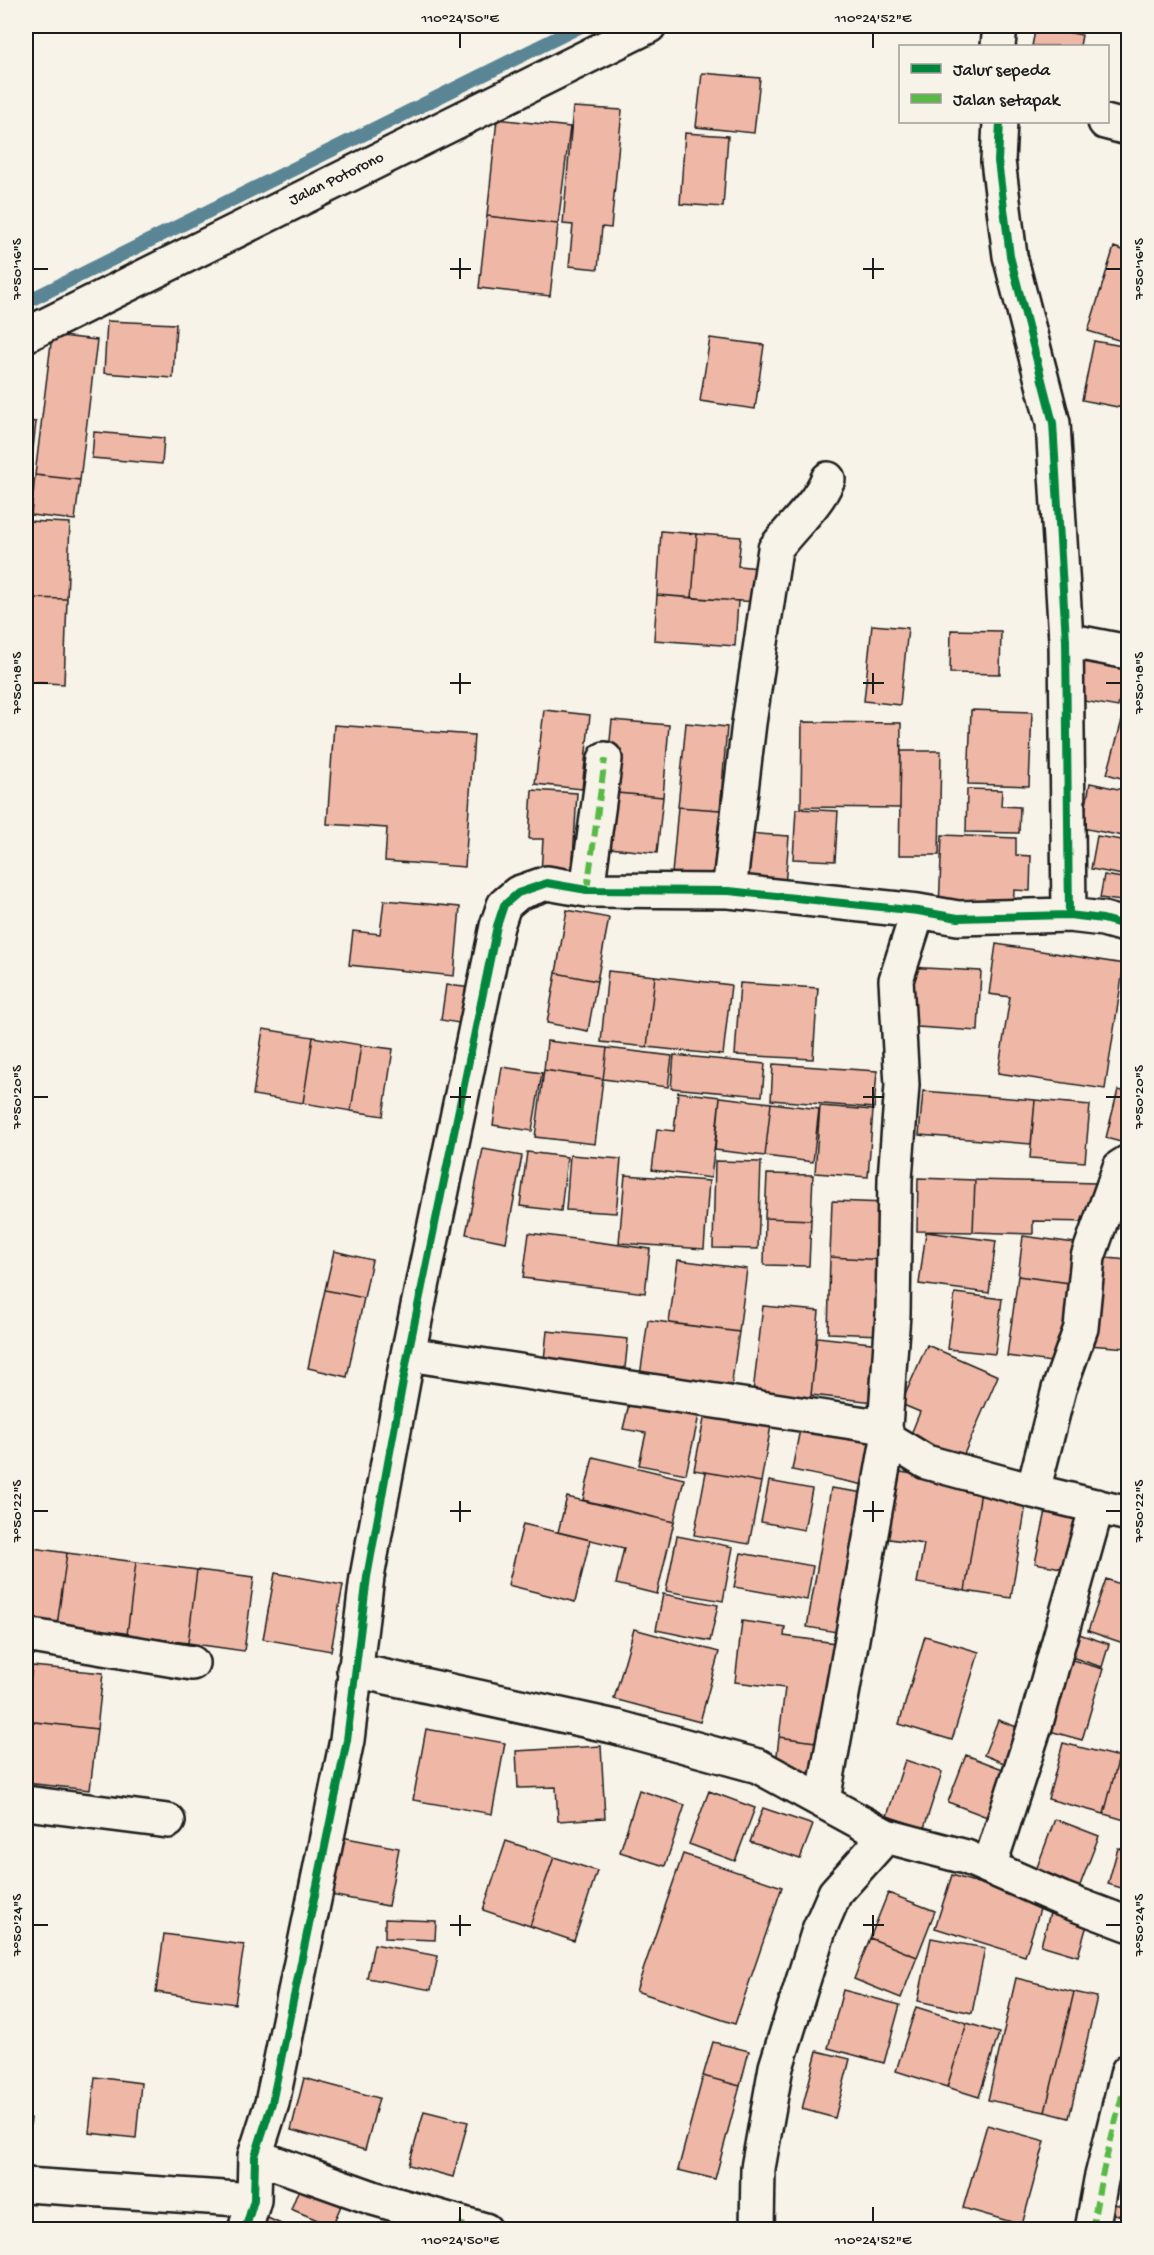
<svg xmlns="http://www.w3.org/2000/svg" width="1154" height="2255" font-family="'Gochi Hand',sans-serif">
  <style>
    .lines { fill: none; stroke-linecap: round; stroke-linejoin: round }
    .stream { stroke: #5a8594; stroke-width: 14 }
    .building { fill: #efb7a5; stroke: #1c1c1c; stroke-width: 1.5 }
    .minor-casing { stroke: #1c1c1c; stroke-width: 38 }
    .tertiary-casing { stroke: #1c1c1c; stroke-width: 38 }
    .minor { stroke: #f7f3e8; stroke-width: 33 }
    .tertiary { stroke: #f7f3e8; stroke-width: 33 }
    .quiet { stroke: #58b947; stroke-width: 6; stroke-dasharray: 12 6; stroke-linecap: butt }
    .cycleway-casing { stroke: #f7f3e8; stroke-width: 11 }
    .cycleway { stroke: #00873e; stroke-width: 8 }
    .ticks { fill: none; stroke: #1c1c1c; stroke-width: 2 }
    .labels { text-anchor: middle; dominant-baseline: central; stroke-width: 6; stroke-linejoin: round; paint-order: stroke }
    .street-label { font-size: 16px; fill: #1c1c1c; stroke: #f7f3e8 }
    .neatline { fill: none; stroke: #1c1c1c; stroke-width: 2 }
    .ticks-label { font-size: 15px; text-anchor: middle; fill: #1c1c1c }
  </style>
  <rect width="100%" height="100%" fill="#f7f3e8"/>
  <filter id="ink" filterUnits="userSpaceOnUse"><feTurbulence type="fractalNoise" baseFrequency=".0167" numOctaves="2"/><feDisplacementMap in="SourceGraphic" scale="12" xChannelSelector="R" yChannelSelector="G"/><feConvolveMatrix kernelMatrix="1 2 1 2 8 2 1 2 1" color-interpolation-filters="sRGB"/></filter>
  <g filter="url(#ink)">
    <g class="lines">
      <!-- stream -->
      <path class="stream" d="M26 302 581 26"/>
    </g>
    <!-- building -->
    <path class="building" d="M1036 26 1082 35 1080 46H1032Z
      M702 73 760 78 754 133 696 127Z
      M573 107 622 110 611 228 602 227 598 269 569 266 573 225 563 224Z
      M497 119 570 127 558 224 487 216Z
      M685 133 728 136 723 207 680 204Z
      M487 216 558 224 550 296 479 288Z
      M1114 247 1128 252V343L1088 331Z
      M107 321 176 324 173 378 104 373Z
      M52 335 97 340 80 480 35 475Z
      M710 338 764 345 755 409 700 401Z
      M1094 341 1128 347V383L1123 408 1082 400Z
      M26 421 36 422 32 458H26Z
      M94 432 164 438 162 464 92 458Z
      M35 475 80 480 75 520 31 515Z
      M26 521 70 523 67 599 26 598Z
      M661 531 697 534 692 598 657 595Z
      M697 534 741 537 738 566 760 568 758 602 692 598Z
      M657 595 738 601 735 646 654 640Z
      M26 598 67 599 64 684 26 682Z
      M872 625 908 628 900 705 864 701Z
      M951 630 1001 631 1000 674 950 673Z
      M1087 648 1127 656 1118 707 1078 700Z
      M1128 699V780L1107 774Z
      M544 710 590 715 582 789 535 784Z
      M971 710 1032 712 1029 786 968 784Z
      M612 720 669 725 663 797 605 792Z
      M802 722 901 723 900 808 801 807Z
      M686 723 727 727 720 810 678 807Z
      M334 725 474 735 465 867 385 861 387 828 327 824Z
      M901 751H941L939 855H899Z
      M1090 783 1128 791V837L1082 828Z
      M967 789 1002 790 1001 806 1020 807 1019 833 966 832Z
      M532 790 577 793 572 876 541 874 543 839H529Z
      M605 792 663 797 657 853 600 847Z
      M678 807 720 810 713 877 672 874Z
      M796 809 838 811 835 861 793 859Z
      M745 833 789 836 785 886 742 883Z
      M942 835 1016 838V855L1031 856 1030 891 1014 890 1013 912 939 909Z
      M1097 836 1128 841V876L1091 869Z
      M1104 875 1128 879V902L1100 898Z
      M384 900 460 907 454 976 349 965 353 931 380 934Z
      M567 910 609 918 597 981 556 973Z
      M996 944 1124 964 1105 1089 998 1073 1010 997 989 994Z
      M906 967 981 971 978 1031 902 1026Z
      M608 971 655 976 647 1047 601 1042Z
      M556 973 597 981 588 1031 547 1023Z
      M655 976 731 985 723 1055 647 1047Z
      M740 983 818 988 813 1059 735 1055Z
      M446 985 482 989 476 1026 441 1020Z
      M263 1029 313 1037 303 1103 253 1095Z
      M313 1037 361 1045 351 1111 303 1103Z
      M547 1041 607 1048 603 1079 544 1070Z
      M361 1045 393 1049 383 1116 351 1111Z
      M607 1048 672 1056 668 1087 603 1079Z
      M674 1055 765 1064 762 1096 671 1088Z
      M773 1064 877 1071 874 1108 771 1100Z
      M502 1067 542 1073 532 1131 493 1125Z
      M544 1070 603 1079 595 1144 535 1137Z
      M1118 1090 1128 1092V1144L1106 1138Z
      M923 1091 1035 1100 1031 1144 919 1135Z
      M678 1092 720 1097 711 1178 652 1170 657 1129 674 1131Z
      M720 1097 771 1103 765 1156 715 1150Z
      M1035 1100 1090 1105 1085 1162 1030 1158Z
      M771 1103 819 1109 813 1162 765 1156Z
      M820 1106 873 1110 868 1177 815 1173Z
      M483 1149 522 1156 506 1242 466 1234Z
      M527 1152 567 1157 561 1211 520 1206Z
      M570 1155 621 1159 616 1213 566 1210Z
      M715 1161 761 1162 758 1249 713 1248Z
      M767 1174 813 1175 811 1220 765 1218Z
      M625 1175 709 1181 704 1249 619 1243Z
      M918 1178 975 1180 973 1232 917 1231Z
      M1128 1179V1224L1120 1222Z
      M975 1180 1096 1183 1094 1222 1033 1221V1234L973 1232Z
      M832 1201 887 1203 885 1260 830 1257Z
      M765 1218 811 1220 809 1266 764 1265Z
      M926 1232 996 1241 989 1293 919 1284Z
      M529 1233 650 1249 645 1293 523 1278Z
      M1023 1236 1082 1244 1077 1284 1018 1276Z
      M334 1251 372 1260 364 1298 325 1290Z
      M830 1257 885 1260 882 1335 828 1333Z
      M1096 1257 1128 1260V1348L1088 1345Z
      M678 1260 747 1269 739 1332 669 1323Z
      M1018 1276 1077 1284 1066 1364 1007 1356Z
      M325 1290 364 1298 347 1377 308 1368Z
      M955 1293 1002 1299 995 1354 948 1349Z
      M763 1306 819 1311 810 1407 752 1401Z
      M648 1320 739 1332 730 1395 639 1383Z
      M547 1331 628 1339 625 1368 544 1360Z
      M817 1337 880 1344 874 1402 811 1395Z
      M927 1345 998 1376 961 1461 909 1439 920 1412 901 1404Z
      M631 1396 700 1411 686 1474 639 1465 646 1433 623 1429Z
      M706 1409 772 1420 761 1482 694 1470Z
      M801 1424 883 1442 874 1487 792 1470Z
      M593 1457 684 1479 674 1522 583 1500Z
      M894 1471 982 1485 965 1591 917 1583 924 1544 883 1538Z
      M706 1472 761 1482 749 1544 694 1535Z
      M769 1481 812 1489 804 1530 761 1522Z
      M982 1485 1028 1492 1011 1598 965 1591Z
      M831 1488 871 1494 848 1634 807 1627Z
      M567 1497 674 1522 657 1594 616 1584 624 1548 558 1532Z
      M1047 1506 1087 1514 1076 1571 1035 1563Z
      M523 1524 590 1540 575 1602 508 1585Z
      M677 1536 733 1547 723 1601 666 1591Z
      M26 1547 67 1553 57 1626 26 1621Z
      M67 1553 136 1562 127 1635 57 1626Z
      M741 1553 813 1566 807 1600 734 1587Z
      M136 1562 197 1570 188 1643 127 1635Z
      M197 1570 254 1577 244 1651 188 1643Z
      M275 1573 343 1585 331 1651 263 1639Z
      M1106 1579 1128 1587V1635L1126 1644 1088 1631Z
      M663 1594 718 1605 710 1641 656 1630Z
      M742 1621 785 1627 784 1636 843 1644 830 1744 779 1737 785 1688 735 1682Z
      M634 1629 719 1652 700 1722 614 1699Z
      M1070 1631 1109 1644 1102 1667 1062 1654Z
      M925 1636 979 1652 952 1740 899 1724Z
      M1059 1656 1103 1669 1082 1740 1039 1728Z
      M26 1665 32 1666 26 1721Z
      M32 1666 103 1673 97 1729 26 1721Z
      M998 1720 1030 1732 1016 1768 984 1755Z
      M26 1721 97 1729 90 1790 26 1783Z
      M1128 1722V1752L1120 1750Z
      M426 1729 505 1743 492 1814 413 1800Z
      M779 1737 830 1744 826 1779 775 1773Z
      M1063 1743 1119 1757 1104 1814 1048 1799Z
      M601 1746 605 1818 558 1821 556 1787 518 1788 516 1751Z
      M966 1755 1013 1773 995 1820 948 1802Z
      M1119 1757 1128 1760V1821L1104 1814Z
      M905 1760 942 1772 924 1828 887 1816Z
      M639 1790 685 1805 665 1866 620 1852Z
      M709 1791 755 1808 735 1861 689 1844Z
      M763 1808 813 1825 800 1859 750 1842Z
      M1055 1819 1099 1836 1077 1893 1033 1878Z
      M331 1835 399 1848 388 1906 320 1893Z
      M506 1841 554 1857 530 1926 483 1910Z
      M1118 1848 1128 1851V1890L1108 1884Z
      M683 1854 782 1887 735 2024 636 1991Z
      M554 1857 597 1871 574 1941 530 1926Z
      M952 1875 1042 1903 1025 1956 935 1928Z
      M888 1893 935 1911 917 1957 870 1938Z
      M1050 1913 1087 1925 1078 1956 1041 1945Z
      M385 1919 436 1921 435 1940 385 1938Z
      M164 1934 244 1945 235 2004 156 1992Z
      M870 1938 917 1957 901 1998 854 1979Z
      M931 1938 985 1948 972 2013 918 2001Z
      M374 1944 438 1956 431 1990 367 1978Z
      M1016 1978 1074 1992 1045 2112 988 2100Z
      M843 1990 900 2005 884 2063 828 2048Z
      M1074 1992 1097 1997 1069 2118 1045 2112Z
      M916 2007 967 2023 947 2087 896 2071Z
      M967 2023 999 2033 979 2097 947 2087Z
      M713 2042 749 2051 740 2086 703 2076Z
      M817 2051 850 2059 835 2118 802 2109Z
      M703 2076 740 2086 715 2179 678 2170Z
      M95 2077 141 2083 136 2138 89 2133Z
      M304 2078 379 2098 365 2150 291 2130Z
      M424 2111 468 2122 453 2177 409 2165Z
      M26 2117 31 2118 26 2154Z
      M987 2125 1045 2141 1022 2225 963 2208Z
      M303 2179 345 2197 332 2226 291 2209Z
      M1109 2203 1128 2207V2217L1108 2213Z
      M259 2214 294 2230H252Z
      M407 2218 439 2230H404Z
      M26 2222 65 2229V2230H26Z"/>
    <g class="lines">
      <defs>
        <path id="minor" d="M998 46 1000 26
          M1000 122 998 161 1010 256 1053 423 1066 640 1069 915
          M1105 122 1128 128
          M1066 640 1128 652
          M587 890 605 759
          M729 891 749 723 775 549C793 524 816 507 828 479
          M918 911 896 980 902 1085 895 1179 893 1314 885 1427 888 1439 926 1462 1033 1491 1128 1514
          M408 1354 885 1427
          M1033 1491 1059 1389 1081 1328 1088 1257 1120 1167 1128 1162
          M26 1635 192 1663
          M354 1670 616 1727 758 1766 886 1836
          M823 1800 888 1439
          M26 1803 168 1821
          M989 1867 1036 1723 1097 1506
          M255 2156 373 2198 485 2230
          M26 2185 254 2200
          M245 2230 254 2200 255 2156 272 2103 347 1740 367 1577 408 1354 497 926 504 905 518 893 547 883 587 890 729 891 918 911 958 918 1069 915 1103 919 1128 926
          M757 2230 758 2168 776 2067 819 1930 835 1893 886 1836 966 1857 1062 1899 1128 1924
          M1092 2230 1101 2180 1128 2071"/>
        <path id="tertiary" d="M26 335 649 26"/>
      </defs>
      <!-- minor casing -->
      <use href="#minor" class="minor-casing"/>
      <!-- tertiary casing -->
      <use href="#tertiary" class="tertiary-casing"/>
      <!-- minor -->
      <use href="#minor" class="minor"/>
      <!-- tertiary -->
      <use href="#tertiary" class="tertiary"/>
      <!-- quiet -->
      <path class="quiet" d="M587 890 605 759
        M460 2230 463 2222
        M1092 2230 1101 2180 1128 2071"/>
      <defs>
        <path id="cycleway" d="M1000 122 998 161 1010 256 1053 423 1066 640 1069 915
          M245 2230 254 2200 255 2156 272 2103 347 1740 367 1577 408 1354 497 926 504 905 518 893 547 883 587 890 729 891 918 911 958 918 1069 915 1103 919 1128 926"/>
      </defs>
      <!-- cycleway casing -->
      <use href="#cycleway" class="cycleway-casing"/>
      <!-- cycleway -->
      <use href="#cycleway" class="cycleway"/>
    </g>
  </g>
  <!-- ticks -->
  <path class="ticks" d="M460 33V48M873 33V48M460 258V279M873 258V279M33 269H48M450 269H471M863 269H884M1106 269H1121M460 673V694M873 673V694M33 683H48M450 683H471M863 683H884M1106 683H1121M460 1087V1108M873 1087V1108M33 1097H48M450 1097H471M863 1097H884M1106 1097H1121M460 1501V1522M873 1501V1522M33 1511H48M450 1511H471M863 1511H884M1106 1511H1121M460 1915V1936M873 1915V1936M33 1925H48M450 1925H471M863 1925H884M1106 1925H1121M460 2207V2222M873 2207V2222"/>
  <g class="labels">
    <!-- street labels -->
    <g class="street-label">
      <text transform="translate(337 180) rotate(-26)">Jalan Potorono</text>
    </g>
  </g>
  <!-- margin -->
  <rect width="1154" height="2255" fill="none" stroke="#f7f3e8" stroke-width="66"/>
  <!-- legend -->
  <rect x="899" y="45" width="210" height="78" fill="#f7f3e8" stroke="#9f9d96" stroke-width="1.5"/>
  <rect x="911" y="64" width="30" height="9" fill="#00873e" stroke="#9f9d96" stroke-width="1.5"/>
  <text x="953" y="75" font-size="18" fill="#1c1c1c">Jalur sepeda</text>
  <rect x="911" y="94" width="30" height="9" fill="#58b947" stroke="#9f9d96" stroke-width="1.5"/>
  <text x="953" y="105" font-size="18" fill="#1c1c1c">Jalan setapak</text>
  <rect x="33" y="33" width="1088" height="2189" class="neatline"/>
  <g class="ticks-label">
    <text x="460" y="22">110°24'50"E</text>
    <text x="873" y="22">110°24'52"E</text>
    <text transform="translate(16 269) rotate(-90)" y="5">7°50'16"S</text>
    <text transform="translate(1138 269) rotate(-90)" y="5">7°50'16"S</text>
    <text transform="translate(16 683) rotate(-90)" y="5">7°50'18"S</text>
    <text transform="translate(1138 683) rotate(-90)" y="5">7°50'18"S</text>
    <text transform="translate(16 1097) rotate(-90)" y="5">7°50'20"S</text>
    <text transform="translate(1138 1097) rotate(-90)" y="5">7°50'20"S</text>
    <text transform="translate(16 1511) rotate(-90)" y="5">7°50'22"S</text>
    <text transform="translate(1138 1511) rotate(-90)" y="5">7°50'22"S</text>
    <text transform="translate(16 1925) rotate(-90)" y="5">7°50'24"S</text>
    <text transform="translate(1138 1925) rotate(-90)" y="5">7°50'24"S</text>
    <text x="460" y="2244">110°24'50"E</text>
    <text x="873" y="2244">110°24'52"E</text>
  </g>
</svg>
